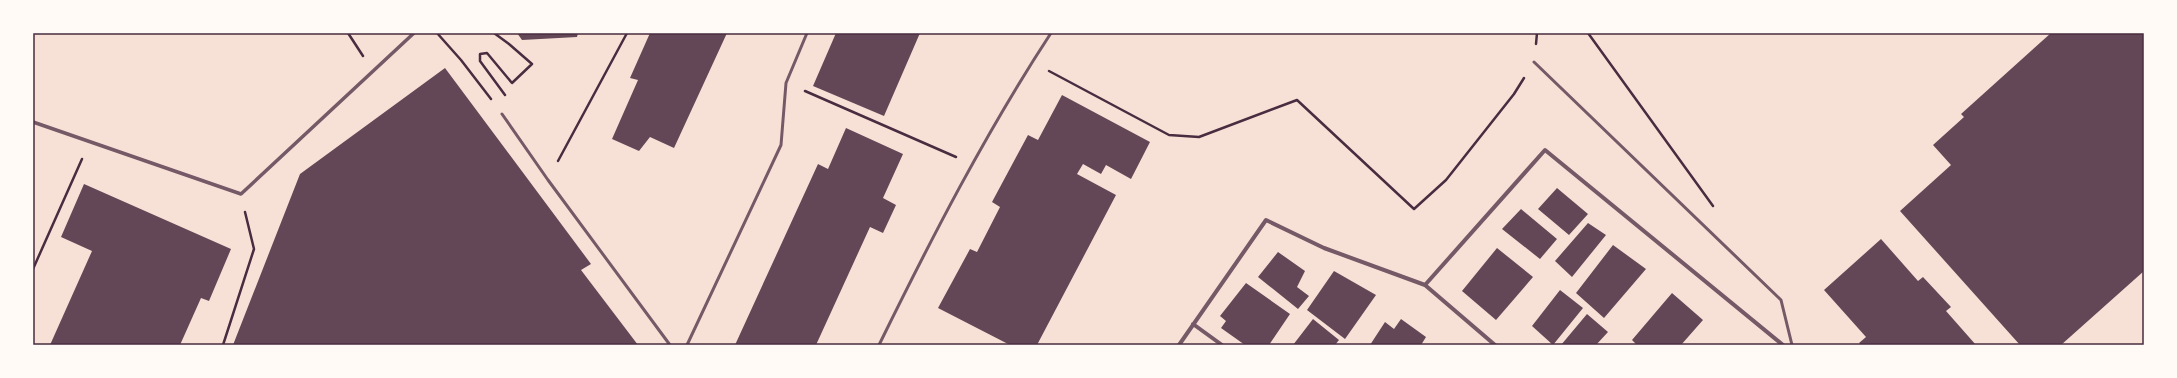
<svg xmlns="http://www.w3.org/2000/svg" width="2177" height="378" font-family="'Roboto Condensed',sans-serif">
  <style>
    .building { fill: #644757 }
    .lines { fill: none; stroke-linecap: round; stroke-linejoin: round }
    .path { stroke: #4a2c40; stroke-width: 2.5 }
    .service { stroke: #755966; stroke-width: 3 }
    .pedestrian { stroke: #755966; stroke-width: 3.5 }
    .minor { stroke: #755966; stroke-width: 4 }
    .neatline { fill: none; stroke: #4a2c40; stroke-width: 1.5 }
  </style>
  <rect width="100%" height="100%" fill="#f7e1d7"/>
  <!-- building -->
  <path class="building" d="M517 33H578L577 37 522 40Z
    M650 33H727L674 148 650 137 639 151 612 139 638 80 630 78Z
    M836 33H920L884 116 813 86Z
    M2051 33H2144V271L2061 345H2020L1900 211 1951 165 1933 145 1964 117 1961 114Z
    M445 68 591 264 581 270 638 345H233L300 174Z
    M1062 95 1150 142 1131 179 1106 165 1101 174 1083 164 1077 174 1116 195 1037 345H1010L938 308 970 249 977 252 1000 207 992 202 1028 135 1038 140Z
    M846 128 903 154 883 198 896 205 883 233 870 227 816 345H735L818 164 828 169Z
    M84 184 231 249 209 301 201 298 180 345H50L92 251 61 237Z
    M1557 188 1588 214 1569 235 1538 209Z
    M1521 209 1557 239 1540 259 1502 229Z
    M1588 223 1606 235 1572 277 1555 261Z
    M1881 239 1918 281 1923 277 1951 307 1946 311 1976 345H1861L1859 343 1866 337 1824 290Z
    M1613 245 1646 269 1604 318 1576 293Z
    M1497 248 1533 277 1496 320 1462 291Z
    M1278 252 1305 271 1297 287 1309 296 1298 309 1258 277Z
    M1334 271 1376 295 1345 339 1307 310Z
    M1246 283 1290 314 1269 345H1245L1221 328 1226 321 1220 316Z
    M1560 290 1583 308 1553 345 1532 326Z
    M1672 293 1703 320 1681 345H1637L1632 340Z
    M1587 314 1608 332 1596 345H1561Z
    M1313 319 1339 340 1335 345H1293Z
    M1401 319 1426 337 1421 345H1370L1385 322 1394 329Z"/>
  <g class="lines">
    <!-- path -->
    <path class="path" d="M348 33 363 56
      M437 33 461 60 491 99
      M494 33 509 44 532 64 512 83 487 53 480 54V61L505 95
      M1588 33 1713 206
      M1536 44 1537 33
      M1049 71 1169 135 1199 137 1297 100 1414 209 1446 180 1514 94 1524 78
      M805 91 956 157
      M558 161 627 33
      M33 269 82 159
      M223 345 254 249 245 212"/>
    <!-- service -->
    <path class="service" d="M1534 62 1781 300 1792 345
      M502 114 548 180 670 345
      M687 345 781 145 786 83 807 33
      M879 345C931 239 986 132 1051 33"/>
    <!-- pedestrian -->
    <path class="pedestrian" d="M33 122 241 194 414 33"/>
    <!-- minor -->
    <path class="minor" d="M1425 285 1545 150 1783 345
      M1193 324 1222 345
      M1179 345 1266 220 1324 248 1425 285 1495 345"/>
  </g>
  <!-- border -->
  <rect width="2177" height="378" fill="none" stroke="#fffaf5" stroke-width="68"/>
  <rect x="34" y="34" width="2109" height="310" class="neatline"/>
</svg>
